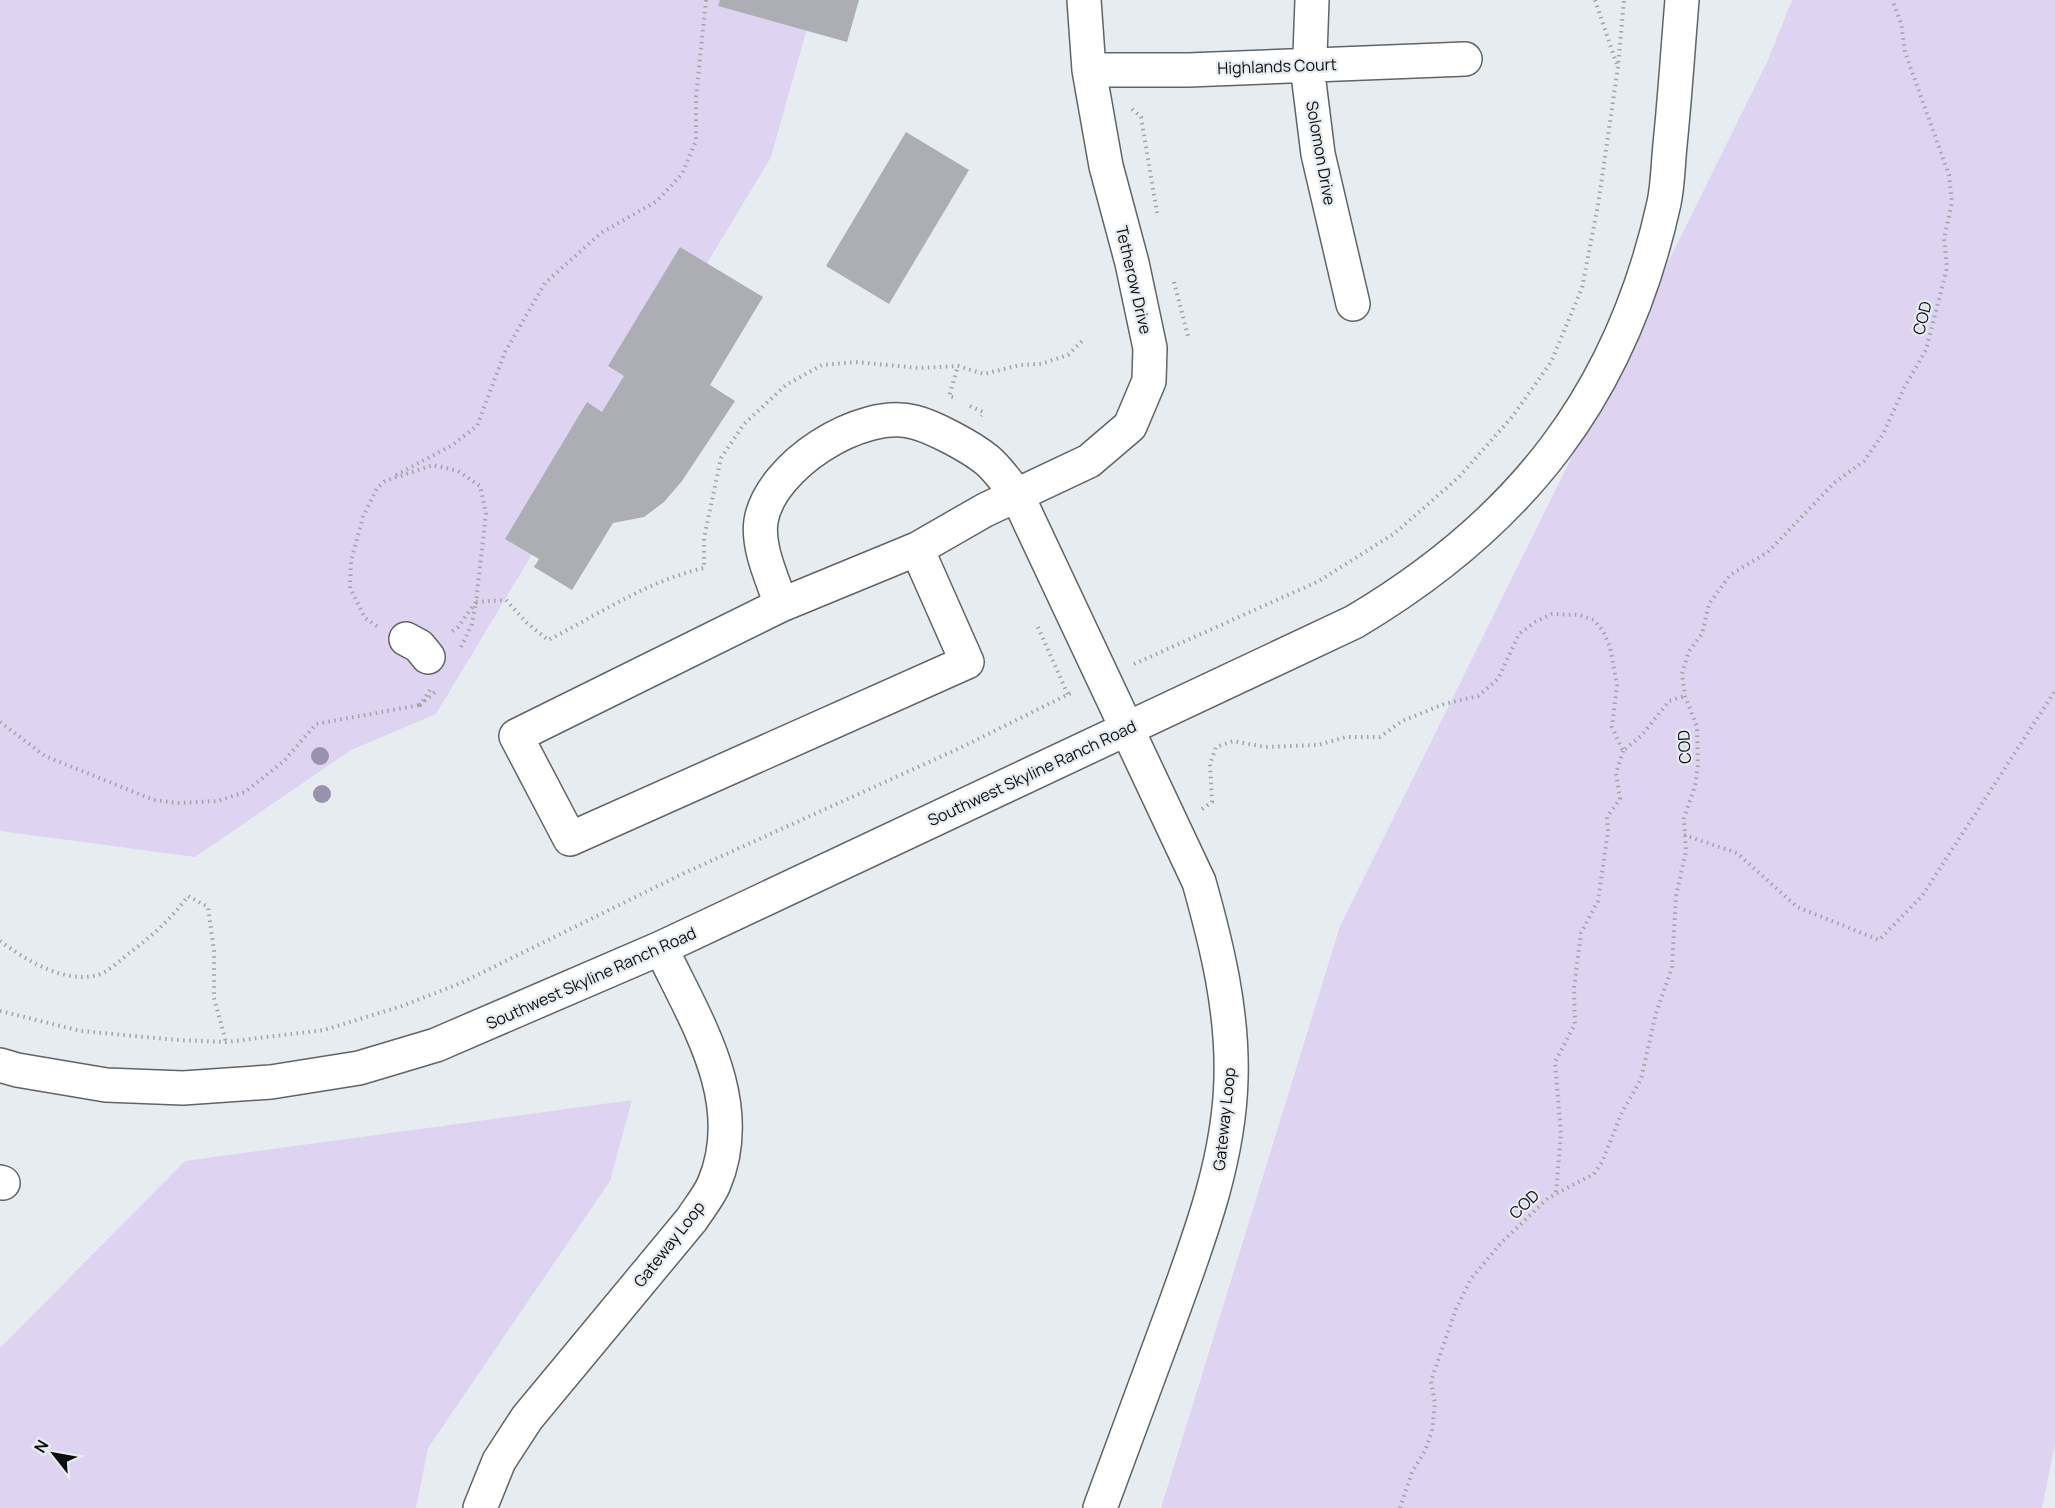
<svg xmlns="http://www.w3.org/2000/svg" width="2055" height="1508" font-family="Manrope,sans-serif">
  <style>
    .green { fill: #ded4f1 }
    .building { fill: #adaeb4 }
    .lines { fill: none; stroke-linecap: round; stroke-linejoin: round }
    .minor-casing { stroke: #606468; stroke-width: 36 }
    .path { stroke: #a0a4a8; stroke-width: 4; stroke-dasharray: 1.5 4.5; stroke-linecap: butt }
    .minor { stroke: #fff; stroke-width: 33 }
    .tree { fill: #9992ac }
    .labels { text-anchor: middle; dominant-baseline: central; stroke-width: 4.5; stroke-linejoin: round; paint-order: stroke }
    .street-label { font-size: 16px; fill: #0b0c0e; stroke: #e7ecf1 }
  </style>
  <rect width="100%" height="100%" fill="#e7ecf1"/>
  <!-- green -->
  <path class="green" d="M0 0H815L771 157 436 714 351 750 195 857 0 831Z
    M1792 0H2055V1444L2042 1508H1161L1340 926 1768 60Z
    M632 1100 610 1181 428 1448 416 1508H0V1348L185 1161Z"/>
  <!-- building -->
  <path class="building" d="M720 0H859L847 42 718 6Z
    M906 132 969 170 889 304 826 266Z
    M680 247 763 297 710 385 735 401 682 481 664 502 644 517 613 523 572 590 534 567 539 559 505 539 587 402 602 412 624 376 608 366Z"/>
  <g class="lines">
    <defs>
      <path id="minor" d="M1312 0 1309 82 1318 154 1353 304
        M1089 70H1188L1465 59
        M917 549 967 662 570 839 516 736 781 605 917 549 985 510 1089 461 1130 426 1149 381 1150 348 1132 263 1106 166 1089 70 1084 0
        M781 605C773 580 757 548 761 521 770 466 861 408 914 422 934 427 971 447 987 460 998 469 1008 484 1017 495L1199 882C1217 946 1233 1011 1231 1079 1229 1161 1199 1239 1171 1316 1147 1380 1124 1444 1100 1508
        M406 639 419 646 428 657
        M0 1065 17 1070 106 1085 183 1088 271 1082 359 1068 436 1045 661 948 1354 622C1521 523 1622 394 1664 203 1668 184 1668 164 1670 145 1675 96 1678 48 1682 0
        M0 1182 3 1183
        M480 1508 499 1461 527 1418 692 1219C699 1208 709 1196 714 1184 749 1101 695 1020 661 948"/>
    </defs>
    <!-- minor casing -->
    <use href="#minor" class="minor-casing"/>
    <!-- path -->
    <path class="path" d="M1595 0 1617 65
      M1132 109 1141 117 1157 213
      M1174 282 1189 340
      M953 397 949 396 958 366
      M970 406 983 412 981 416
      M396 475 451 446 477 426 505 352 545 283 601 233 657 201 682 174 696 141V97L706 0
      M377 626 365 618 350 588 351 561 363 517 377 488 385 481 433 465 458 471 480 486 486 513 476 602 458 627 450 633
      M1038 627 1068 695
      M461 647 472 624 476 602 506 600 527 623 548 640C600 614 647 581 704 568V538L721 458 744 424 786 385 822 365 856 362 919 368 958 366 984 374 1020 365 1041 364 1068 355 1084 339
      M1134 664 1319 581 1395 533 1459 477 1512 417 1551 362 1582 288 1598 205 1618 67 1624 0
      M430 690 420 705 435 692
      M0 722 45 756 154 800 178 803 218 801 245 792 284 761 316 724 420 705
      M1202 809 1212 802 1210 764 1216 747 1233 741 1265 747 1318 745 1346 737H1380L1402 721 1444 704 1478 696 1498 679 1519 634 1535 622 1552 614 1580 615 1594 620 1603 631 1610 647 1617 685 1612 727 1623 751 1642 735 1669 701 1685 696
      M1684 835 1737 853 1797 907 1879 940 1922 896 2055 691
      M0 941C26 960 64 984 98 975 109 972 122 958 132 951 153 935 172 918 188 896L208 907 214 951V998L226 1042
      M0 1011 81 1031 177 1040 226 1042 324 1030 402 1006 461 983 680 875 960 748 1073 692
      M1556 1192 1561 1134 1555 1062 1575 1024 1574 988 1581 933 1598 901 1608 831 1607 817 1620 799 1616 773 1623 751
      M1400 1508 1412 1472 1425 1451 1432 1431 1435 1403 1431 1381 1456 1309 1471 1279 1500 1244 1548 1198 1594 1174 1602 1162 1622 1112 1641 1079 1656 1013 1672 968 1676 896 1686 851 1684 818 1695 786 1698 765 1697 727 1685 696 1682 674 1689 651 1702 634 1709 604 1730 575 1768 552 1834 483 1864 461 1883 434 1904 388 1926 350 1947 268 1944 239 1952 202 1949 175 1905 52 1901 23 1892 0"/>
    <!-- minor -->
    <use href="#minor" class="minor"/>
  </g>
  <!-- trees -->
  <g class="tree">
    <circle cx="320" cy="756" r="9"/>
    <circle cx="322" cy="794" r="9"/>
  </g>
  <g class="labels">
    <!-- street labels -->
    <g class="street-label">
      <text transform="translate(1277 66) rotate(-2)">Highlands Court</text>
      <text transform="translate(1321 153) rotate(80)">Solomon Drive</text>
      <text transform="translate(1134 280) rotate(77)">Tetherow Drive</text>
      <text transform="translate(1922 318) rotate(-76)">COD</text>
      <text transform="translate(1684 747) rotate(-93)">COD</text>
      <text transform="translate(1032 773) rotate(-25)">Southwest Skyline Ranch Road</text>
      <text transform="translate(591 978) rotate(-24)">Southwest Skyline Ranch Road</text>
      <text transform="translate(1224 1119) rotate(-84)">Gateway Loop</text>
      <text transform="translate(1524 1204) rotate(-43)">COD</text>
      <text transform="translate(669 1244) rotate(-52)">Gateway Loop</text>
    </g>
  </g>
  <!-- north arrow -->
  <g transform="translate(54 1454) rotate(301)" stroke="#e7ecf1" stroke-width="4.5" paint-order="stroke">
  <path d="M0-4.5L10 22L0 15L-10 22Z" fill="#0b0c0e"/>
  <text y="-9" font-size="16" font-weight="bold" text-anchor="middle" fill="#0b0c0e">N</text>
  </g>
</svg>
